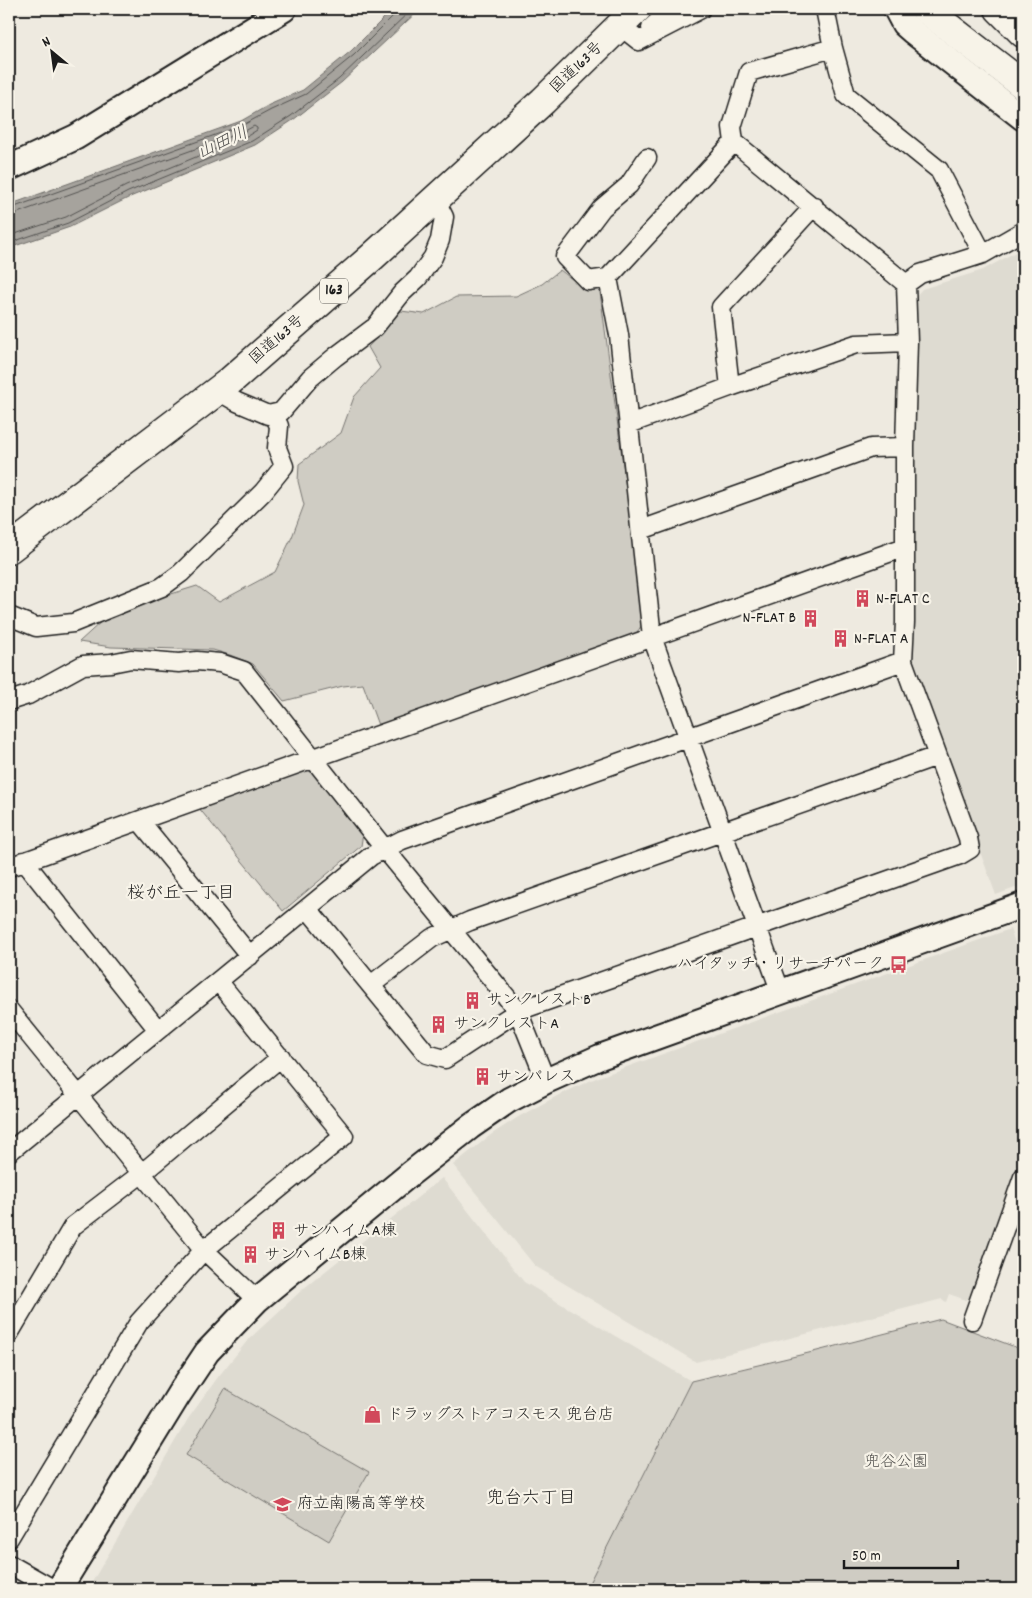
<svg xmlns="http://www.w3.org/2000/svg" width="1032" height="1598" font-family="Dekko,'Klee One',sans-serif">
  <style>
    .built { fill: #dedbd1 }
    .green { fill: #cfccc3; stroke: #767470 }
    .water { fill: #a6a39d; stroke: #6f6d69 }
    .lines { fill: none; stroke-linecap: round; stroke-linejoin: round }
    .shore { stroke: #535250; stroke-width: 1 }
    .street-casing { stroke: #1c1c1c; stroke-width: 21 }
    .secondary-casing { stroke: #1c1c1c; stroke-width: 28 }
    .highway-casing { stroke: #1c1c1c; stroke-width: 31 }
    .street { stroke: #f7f3e8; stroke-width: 18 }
    .secondary { stroke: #f7f3e8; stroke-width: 24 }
    .highway { stroke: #f7f3e8; stroke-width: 28 }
    .labels { text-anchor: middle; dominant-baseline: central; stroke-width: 4.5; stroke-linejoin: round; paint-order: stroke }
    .shield { fill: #f7f3e8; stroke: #5e5c59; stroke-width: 1 }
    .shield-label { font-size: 15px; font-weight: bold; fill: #1c1c1c }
    .street-label { font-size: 16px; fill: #1c1c1c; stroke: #f7f3e8 }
    .poi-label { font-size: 16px; fill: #1c1c1c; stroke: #f7f3e8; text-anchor: start }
    .park-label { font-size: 16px; fill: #52514e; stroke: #f7f3e8 }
    .water-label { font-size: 18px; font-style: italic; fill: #535250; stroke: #f7f3e8 }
    .neighbourhood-label { font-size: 18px; fill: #1c1c1c; stroke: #f7f3e8 }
  </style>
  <rect width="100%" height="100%" fill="#eeeae0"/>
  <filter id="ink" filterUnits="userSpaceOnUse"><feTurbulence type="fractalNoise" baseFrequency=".02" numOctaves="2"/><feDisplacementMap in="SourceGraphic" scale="10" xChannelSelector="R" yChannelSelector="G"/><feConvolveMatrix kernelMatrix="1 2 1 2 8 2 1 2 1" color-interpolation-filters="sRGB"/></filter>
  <g filter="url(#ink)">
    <!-- built -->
    <path class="built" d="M1023 248V885L996 895 909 660 915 297 922 289 983 270Z
      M1010 929 1023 965V1158L973 1296 966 1300 949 1294 946 1302 942 1299 696 1362 535 1266 453 1165 492 1134 520 1116 559 1095 596 1078Z
      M442 1178 524 1282 691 1381 586 1589H88L188 1419 218 1377 248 1340 303 1289Z"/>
    <!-- green -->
    <path class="green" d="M560 270C572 279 580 287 595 287L600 292 644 622 635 635 379 728 363 684 343 686 284 701 253 664 230 655 213 650 111 647 79 642 102 621 126 608 197 586 219 602 275 572 292 537 304 505 298 481 299 464 341 433 354 397 380 368 368 347 401 311 424 314 456 297 516 296 542 284Z
      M303 769 314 773 363 833 361 846 283 911 198 807Z
      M941 1319 1023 1350V1589H586L691 1381 817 1351Z
      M225 1389 369 1472 329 1541 186 1455Z"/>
    <!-- water -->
    <path class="water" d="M393 9H420L342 82 293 120 255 145 130 197 70 227 9 248V205L241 121 269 105 303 90 351 51Z"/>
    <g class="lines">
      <!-- shore -->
      <path class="shore" d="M9 209 243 125 271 110 306 94 354 55 395 14 396 9
        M9 216 245 131 254 126 257 128V130L249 135 126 186 66 217 9 236
        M9 243 68 223 128 192 252 141 291 116 339 79 412 9"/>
      <defs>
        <path id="street" d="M825 9 833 48
          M620 26 639 41 701 9
          M651 28 671 9
          M734 142 608 278 619 335 652 637 781 993
          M608 278 588 281 565 257 602 208 629 185 647 158
          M906 284 920 274 983 254 1023 231
          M730 387 721 307 814 206
          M218 391 237 402 268 415 281 412 310 378 335 357 375 327 402 293 418 278 433 257 440 240 444 217 435 199
          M629 424 730 387 856 344 908 342
          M641 530 871 448 905 447
          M9 616 36 627 73 623 162 587 181 573 263 492 284 466 277 448 279 426 274 415
          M9 701 28 695 83 665 111 663 131 659 179 663 197 661 220 663 244 671 384 848 518 1011 546 1081
          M142 820 144 826 250 956
          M24 861 158 1030
          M9 867 905 547
          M308 909 427 1054 445 1059 518 1011 960 855 970 849 968 838 903 661 905 622V447L908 342 906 284 734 142 732 127 749 72 833 48 846 95 939 170 983 254
          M371 985 432 938 470 921 937 756
          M9 1010 204 1250 257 1300
          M9 1152 371 856 402 840 903 661
          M972 1320 1023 1177
          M9 1334 73 1226 141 1174 281 1057
          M9 1538 139 1322 204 1250 344 1136 218 981
          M9 1564 53 1589"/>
        <path id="secondary" d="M896 9 904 24 912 31 1023 118
          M9 168 76 137 284 9
          M59 1589 179 1394 207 1352 257 1300 410 1174 470 1127 509 1100 546 1081 600 1057 1023 905"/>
        <path id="highway" d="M925 9 1023 85
          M999 9 1023 33
          M9 549 229 382 372 257 543 101 637 9"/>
      </defs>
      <!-- street casing -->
      <use href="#street" class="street-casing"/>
      <!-- secondary casing -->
      <use href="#secondary" class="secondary-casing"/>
      <!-- highway casing -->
      <use href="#highway" class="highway-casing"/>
      <!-- street -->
      <use href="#street" class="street"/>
      <!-- secondary -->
      <use href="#secondary" class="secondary"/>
      <!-- highway -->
      <use href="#highway" class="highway"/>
    </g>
  </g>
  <!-- icons -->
  <defs>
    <symbol id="building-bare" viewBox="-9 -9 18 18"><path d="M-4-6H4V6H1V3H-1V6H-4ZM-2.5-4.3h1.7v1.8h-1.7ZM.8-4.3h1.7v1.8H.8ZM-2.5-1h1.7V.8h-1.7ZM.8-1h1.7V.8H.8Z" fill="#d1495b" stroke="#f7f3e8" stroke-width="2.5" paint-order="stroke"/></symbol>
    <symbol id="bus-bare" viewBox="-9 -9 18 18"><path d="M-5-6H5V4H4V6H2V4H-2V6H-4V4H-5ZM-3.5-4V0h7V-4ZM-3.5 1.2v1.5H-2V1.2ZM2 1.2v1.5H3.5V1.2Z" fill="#d1495b" stroke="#f7f3e8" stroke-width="2.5" paint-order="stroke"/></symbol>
    <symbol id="shop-bare" viewBox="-9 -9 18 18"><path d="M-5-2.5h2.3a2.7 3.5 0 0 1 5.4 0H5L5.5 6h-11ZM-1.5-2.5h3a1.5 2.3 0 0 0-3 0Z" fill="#d1495b" stroke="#f7f3e8" stroke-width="2.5" paint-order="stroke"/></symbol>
    <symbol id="school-bare" viewBox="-9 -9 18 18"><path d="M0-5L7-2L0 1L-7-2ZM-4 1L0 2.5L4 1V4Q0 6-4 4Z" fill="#d1495b" stroke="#f7f3e8" stroke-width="2.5" paint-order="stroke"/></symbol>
  </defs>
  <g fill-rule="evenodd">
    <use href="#building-bare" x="850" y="586" width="25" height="25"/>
    <use href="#building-bare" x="798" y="606" width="25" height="25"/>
    <use href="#building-bare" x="828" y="626" width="25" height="25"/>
    <use href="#bus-bare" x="886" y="952" width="25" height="25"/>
    <use href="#building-bare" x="460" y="988" width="25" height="25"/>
    <use href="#building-bare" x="426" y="1012" width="25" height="25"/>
    <use href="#building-bare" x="470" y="1064" width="25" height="25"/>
    <use href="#building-bare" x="266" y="1218" width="25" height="25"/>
    <use href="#building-bare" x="238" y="1242" width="25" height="25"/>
    <use href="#shop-bare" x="360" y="1402" width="25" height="25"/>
    <use href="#school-bare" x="270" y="1492" width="25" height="25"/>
  </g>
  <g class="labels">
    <!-- shield labels -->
    <rect class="shield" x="320" y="278.5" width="28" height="25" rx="4"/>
    <g class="shield-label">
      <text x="334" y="291">163</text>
    </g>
    <!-- street labels -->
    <g class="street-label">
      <text transform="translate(577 68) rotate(-44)">国道163号</text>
      <text transform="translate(277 340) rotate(-41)">国道163号</text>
    </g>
    <!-- poi labels -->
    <g class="poi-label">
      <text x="876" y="599">N-FLAT C</text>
      <text x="796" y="618" text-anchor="end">N-FLAT B</text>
      <text x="854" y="639">N-FLAT A</text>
      <text x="884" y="964" text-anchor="end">ハイタッチ・リサーチパーク</text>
      <text x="486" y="1000">サンクレストB</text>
      <text x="453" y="1024">サンクレストA</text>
      <text x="496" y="1077">サンパレス</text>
      <text x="293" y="1231">サンハイムA棟</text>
      <text x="264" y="1255">サンハイムB棟</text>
      <text x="387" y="1415">ドラッグストアコスモス 兜台店</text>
      <text x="297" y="1504">府立南陽高等学校</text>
    </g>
    <!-- park labels -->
    <g class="park-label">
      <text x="896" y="1462">兜谷公園</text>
    </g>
    <!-- water labels -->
    <g class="water-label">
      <text transform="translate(223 144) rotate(-25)">山田川</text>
    </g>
    <!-- neighbourhood labels -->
    <g class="neighbourhood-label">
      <text x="181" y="894">桜が丘一丁目</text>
      <text x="531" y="1499">兜台六丁目</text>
    </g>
  </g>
  <!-- margin -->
  <rect width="1032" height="1598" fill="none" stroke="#f7f3e8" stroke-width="30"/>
  <rect x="15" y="15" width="1002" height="1568" fill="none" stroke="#1c1c1c" stroke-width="2" filter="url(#ink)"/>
  <!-- north arrow -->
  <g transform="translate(52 52) rotate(331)" stroke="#f7f3e8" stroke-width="4" paint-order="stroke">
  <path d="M0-4L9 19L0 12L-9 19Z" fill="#1c1c1c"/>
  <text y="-8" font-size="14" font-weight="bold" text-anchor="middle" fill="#1c1c1c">N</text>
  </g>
  <!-- scale -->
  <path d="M844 1560v8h114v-8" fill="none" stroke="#1c1c1c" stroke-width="2.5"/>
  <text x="852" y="1560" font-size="15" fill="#1c1c1c" stroke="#f7f3e8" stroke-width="4" paint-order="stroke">50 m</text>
</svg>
